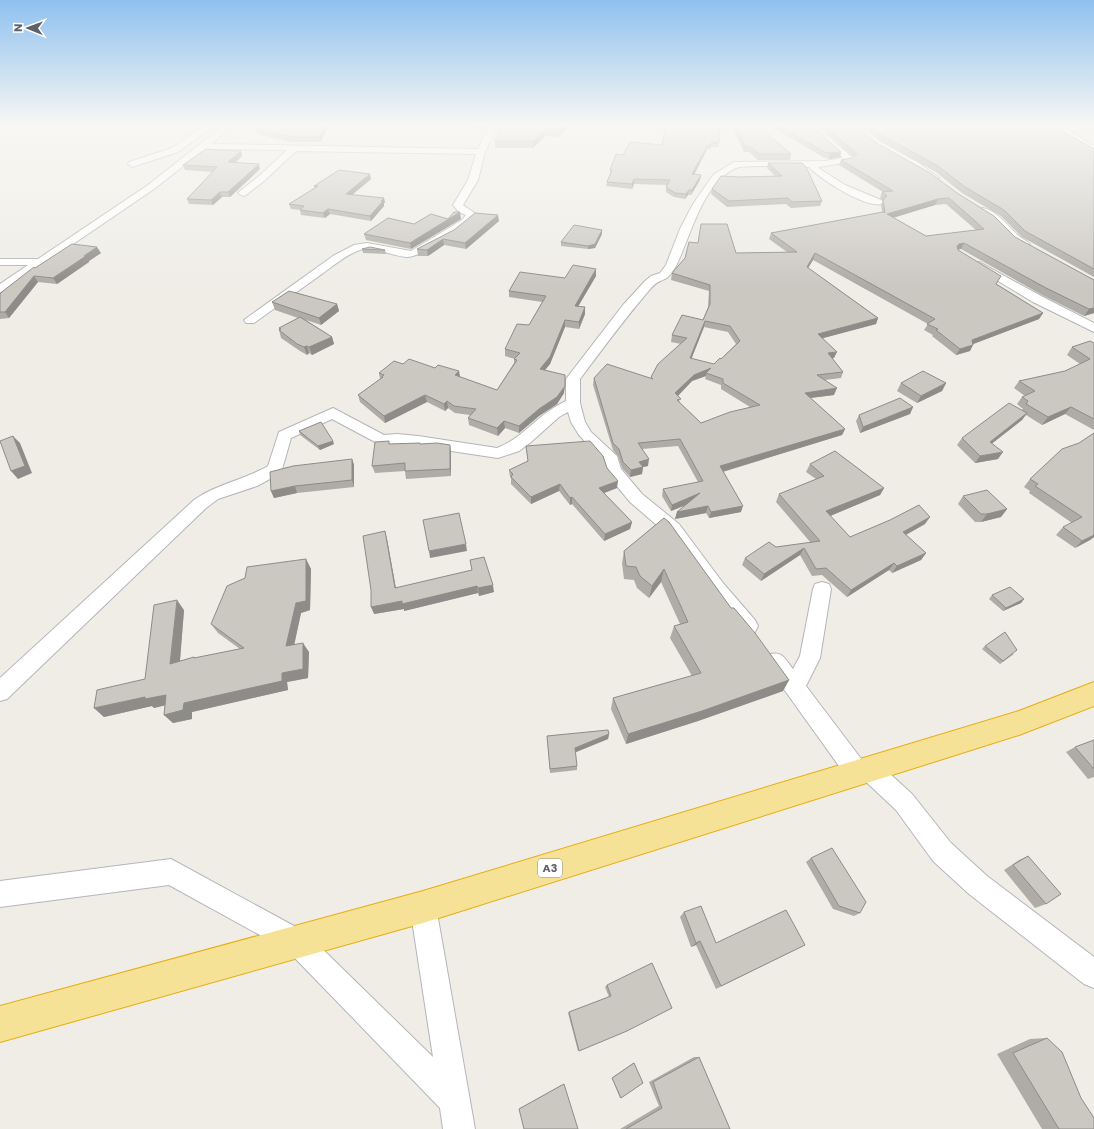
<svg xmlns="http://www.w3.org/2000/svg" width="1094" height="1129" font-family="Poppins,sans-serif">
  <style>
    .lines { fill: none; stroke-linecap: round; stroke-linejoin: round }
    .street-casing { stroke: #b3b6ba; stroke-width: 2 }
    .secondary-casing { stroke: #b2b5ba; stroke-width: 2 }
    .highway-casing { stroke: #e6ad0f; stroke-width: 2 }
    .street { fill: #fff; fill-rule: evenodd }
    .secondary { fill: #fff; fill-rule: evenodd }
    .highway { fill: #f6e296; fill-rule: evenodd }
    .wall { fill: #afaca7; fill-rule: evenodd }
    .shaded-wall { fill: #8e8c88 }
    .building { fill: #cbc8c2; stroke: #8e8c88; fill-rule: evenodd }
    .labels { text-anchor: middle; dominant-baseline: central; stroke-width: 3.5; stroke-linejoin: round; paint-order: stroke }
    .shield { fill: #fff; stroke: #8e9093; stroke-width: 1 }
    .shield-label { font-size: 11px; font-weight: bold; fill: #5e6165 }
  </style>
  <rect width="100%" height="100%" fill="#efede6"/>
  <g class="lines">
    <defs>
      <path id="street" d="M204 126H214L178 152 132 167 128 164 129 162 172 148Z
        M223 126H232L211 144 478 149 489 126H497L485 152 478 180 463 205 476 214V217C467 229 420 258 406 257 393 256 372 246 360 250 345 255 332 267 319 276 297 292 276 307 254 323H246L244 320 333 256 354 245 367 243 411 251 462 220 466 215 459 212 453 205 468 180 476 154 296 151 264 181 246 195 243 196 238 193 240 191 258 177 287 150 205 149 154 189 4 291 0 292V284L28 265H0V259H38L148 185Z
        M806 126H815L854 159 850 162 818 167 820 169 845 185 881 200 883 202 881 204C865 208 820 179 809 167 795 167 745 164 736 168 703 182 691 235 677 264 675 268 671 274 668 277 663 281 658 280 651 288 626 317 603 348 580 379V403L585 422 591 432 617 456 621 469 642 494 679 524 723 583 755 620 758 626 755 632 748 634 741 632 709 593 667 534 630 502 607 474 604 462 579 435 571 422 568 412 559 417 531 442 519 451 498 458 418 446 377 443 332 419 291 438 281 473 257 486 218 499 206 508 7 699 0 701V678L194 500C216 484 244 480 268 466L279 432 333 408 384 435 397 434 418 436 497 448C520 439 530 424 549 411 554 407 560 404 566 401V379L623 305 645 281 651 276 660 273 666 265 680 229 693 204 713 175 734 162 825 161 843 158Z
        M851 126H860L880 142 917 162 939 178 937 180H931L911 166 874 146Z
        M1075 126H1094V128L1061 133 1057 131 1058 129Z
        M983 208C999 212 1008 227 1020 237 1024 240 1028 241 1030 245L1029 247C1015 251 1003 230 993 222 989 218 984 216 980 213L978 211 980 209Z
        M979 262 1041 296 1094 323V332L1033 302 975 267 973 265 975 263Z
        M822 582 829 584 831 589 820 658 806 686 862 760 868 758 876 761 912 794 951 843 987 876 1094 957V988L1084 984 969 894 933 861 896 810 864 780 857 783 849 780 768 667 765 661 768 655C782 650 785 659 793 669L800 656 813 589 815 584Z
        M171 859 305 932 433 1057 410 907 414 898 423 894 432 898 436 907 475 1129H443L440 1108 287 950 169 885 0 907V881Z"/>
      <path id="secondary" d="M1049 126H1061L1094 146V153Z"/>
      <path id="highway" d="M1094 682V706L1019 735 423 923 0 1042V1006L423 891 1019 711Z"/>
    </defs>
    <!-- street casing -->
    <use href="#street" class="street-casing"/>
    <!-- secondary casing -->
    <use href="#secondary" class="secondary-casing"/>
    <!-- highway casing -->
    <use href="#highway" class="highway-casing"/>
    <!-- street -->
    <use href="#street" class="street"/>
    <!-- secondary -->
    <use href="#secondary" class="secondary"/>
    <!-- highway -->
    <use href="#highway" class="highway"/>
  </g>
  <!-- wall -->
  <path class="wall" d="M261 126H329L320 142H292L257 134 256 129Z
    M444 126H488L487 128H476Z
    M498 126H570L558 137 545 136 533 148H495V141L500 128H498Z
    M666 126 719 143 718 147H711V149H707L694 175H701L700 180 691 195H688L685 199 674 197 666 192V187L668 185 634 184 632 189 606 186 607 182 610 174V170L623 155 662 145Z
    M732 126H759L758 127 791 154 790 160H758L749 152H744Z
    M770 126H812L841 152 840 157 829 159 823 157Z
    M818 126H857L875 142 957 193 1015 237 1094 280V313L1084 316 1042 295 961 249H958L996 284 1043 313 1039 319 973 344 970 351 956 355 932 336 933 335 924 330 928 324 813 260 808 268 878 318 876 324 823 338 834 358H832L843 372 841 378 825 380 834 395 810 398 845 429 842 435 723 472 741 512 709 518 706 513 675 519 677 512 686 505 671 511 662 496 663 489 698 482 678 446 642 449 648 466 643 467 642 474 630 477 622 468 618 456 613 450 593 385 594 378 651 379V377L681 344 671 342 672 335 703 320 708 307 709 291 671 280 672 273 736 253 787 252 769 239 771 233 882 212 881 205 883 201 880 198 882 192H883L839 165 841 160 852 158 853 157ZM946 204 976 230 926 236 893 218 935 205ZM704 327 728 332 736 344 721 359 714 364 691 359ZM706 376 705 379 721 385V389L750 407 701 423 680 403 678 396 692 381Z
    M863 126H1053L1094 149V277L1022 237 1001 216 962 193 936 172 881 141Z
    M241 151 242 156 235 163 260 169 230 197H222L213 205 189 204 187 199 213 172 185 170 183 165Z
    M768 163 822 201 820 206 791 208 786 204 727 207 711 194 712 189 741 177 775 176 767 168Z
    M371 179 352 195 384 198 385 203H384V206L371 221 330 214 325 218 301 215 300 210 291 209 289 204 315 189 314 186Z
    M448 219H461L411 249 366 240 364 234Z
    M499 221 466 249 444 245 428 256H418L417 249 454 230Z
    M602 230V234L595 248 588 249 561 246V242Z
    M362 249 385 250 386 254 363 253Z
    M101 253 89 261V262L57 284 38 282 9 318 0 319V294L35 268Z
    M596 276 578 307H585V314L579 329 565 327 550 364 545 370 564 393 557 404 539 416 519 433 505 428 498 436 469 425 468 418 470 415 455 413 448 408 445 411 427 402 385 423 360 402 358 395 380 379 379 373 403 364 459 371 460 377 497 390 514 363V359H515L505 356V349L529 325 542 302 509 297V291L565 278Z
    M272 302 337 304 339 311 321 325 306 320 332 337 334 344 312 355 309 353 307 355 300 351 281 338 279 330V328L298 318 275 310Z
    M1094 343V430L1065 414 1042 425 1026 415 1022 420 992 443 998 459 975 463 957 445 962 438 1022 410 1023 409 1017 404 1022 397 1025 396 1014 388 1019 381 1065 371 1080 364 1067 355 1072 347Z
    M901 383H946L942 391 917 403 897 391Z
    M913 407 910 414 860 433 856 421 859 415Z
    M299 431 334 444 320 450 300 435Z
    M1094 433V537L1090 540 1075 548 1056 535 1063 527 1072 523 1029 493 1030 491 1024 487 1030 479 1079 443Z
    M390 444 451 452V476L406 479 405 471 375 473 372 466Z
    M526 446 607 468 617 488 604 493 632 522 630 529 604 541 572 504 570 505 559 491 531 504 511 484V478L510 477 509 470 528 462Z
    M352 459 354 465V487L297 493 274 498 271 491Z
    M810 464 884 488 880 495 830 516 850 537 925 524 906 535 926 553 921 560 892 573 889 570 847 597 822 575 812 576 800 555 761 581 742 565 745 558 776 547 811 543 776 502 779 494 816 479 806 472Z
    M963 496 1007 509 1001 517 981 522H975L958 504Z
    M664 518 731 608 789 680 783 691 698 721 626 744 611 709 613 698 692 676 670 638 674 626 680 624 661 582 649 598 637 588 634 580 624 579 622 563 624 551Z
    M387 539 396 588 472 570 470 560 494 592 479 596 478 593 404 611V609L374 614Z
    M306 559 311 569 310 610 301 613 294 645 309 652 308 678 287 682 288 690 192 712V719L173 723 164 715 165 705 154 708 152 706 104 717 94 708 145 679 184 610 180 661 194 657 195 658 240 649 218 633 211 624Z
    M992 595 1024 599 1021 603 1003 611 989 599Z
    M985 646 1014 654 1000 664 982 649Z
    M609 734 608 739 575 752 577 766V770L550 773 547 736Z
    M1094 740V777L1088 779 1066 752 1075 747Z
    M1028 856 1046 904 1035 908 1004 870 1019 860Z
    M811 858 860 913 854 916 833 909 806 862Z
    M684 912 716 943 805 945 716 989 696 945 691 947 680 917Z
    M607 985 672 1008 578 1051 568 1013 569 1012 609 997 605 987Z
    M1047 1038 1094 1129H1042L997 1054 1030 1039Z
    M694 1057H699L730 1129H620L659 1106 649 1082Z
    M633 1063H634L621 1098H620L612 1078Z
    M563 1084H564L519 1109 520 1108Z"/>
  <!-- shaded-wall -->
  <path class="shaded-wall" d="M325 126H329L320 142 319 137Z
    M563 126H570L558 137 559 130Z
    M545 130V136L533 148V141Z
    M708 145 707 149 692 179V174Z
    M241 151 242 156 230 167 228 162Z
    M841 152 840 157 829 159 830 153Z
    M259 164 260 169 230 197 228 192Z
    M370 174 371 179 347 199 346 194Z
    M701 175 700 180 691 195 692 190Z
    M634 179V184L632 189V184Z
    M689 190 688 195 685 199 686 194Z
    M220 192 222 197 213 205 211 200Z
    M384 198 385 203H384V206L371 221 370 216Z
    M938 199 935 205 885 220 887 214Z
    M328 209 330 214 325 218 323 213Z
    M460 212 461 219 411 249 410 243Z
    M498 215 499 221 466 249 465 243Z
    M602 230V234L595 248 588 249V246Z
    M443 239 444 245 428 256 427 250Z
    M964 243 961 249 956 250 957 246 959 244Z
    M97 247 101 253 89 261V262L57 284 53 278Z
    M815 253 813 260 805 273 807 267Z
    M596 269V276L574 313 575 306Z
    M34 276 38 282 9 318 5 312Z
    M337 304 339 311 321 325 319 318Z
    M585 307V314L579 329V322Z
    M1094 308V313L1084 316 1089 309Z
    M1043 313 1039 319 968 346 972 340Z
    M878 318 876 324 816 340 818 334Z
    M565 320V327L550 364 540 376V369Z
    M705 321 704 327 689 365 690 358Z
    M332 337 334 344 312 355 309 347Z
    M973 345 970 351 956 355 960 349Z
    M307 346 309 353 307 355 304 347Z
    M837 352 834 358 825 359 828 353Z
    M711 368 706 373V376L692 381 674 400 675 393 694 375Z
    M459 371 460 378 455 375Z
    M946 383 942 391 917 403 921 396Z
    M565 386 564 393 557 404 539 416 519 433V426Z
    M837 388 834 395 802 399 805 393Z
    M425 395 427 402 385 423 384 416Z
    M447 401 448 408 445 411 444 404Z
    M913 407 910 414 860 433 863 427Z
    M1071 407 1065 414 1042 425 1048 417Z
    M1027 413 1022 420 985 449 990 442Z
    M504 421 505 428 498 436 497 428Z
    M845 429 842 435 718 473 720 466Z
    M13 436 20 443 32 473 18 479 11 471Z
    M333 441 334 444 320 450 318 446Z
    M450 445 451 452V476L450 469Z
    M1003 452 998 459 975 463 980 456Z
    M352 459 354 465V487L352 480Z
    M649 459 648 466 638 468 639 462Z
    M643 467 642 474 630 477 631 470Z
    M618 481 617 488 599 495V488Z
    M560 484 559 491 531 504V497Z
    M295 486 297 493 274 498 271 491Z
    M884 488 880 495 823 519 826 511Z
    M700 493 698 500 671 511 672 505Z
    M572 497V504L570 505V498Z
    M708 506 706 513 675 519 677 512Z
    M743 506 741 512 709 518 711 512Z
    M1007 509 1001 517 981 522 987 514Z
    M930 517 925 524 898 539 903 532Z
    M632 522 630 529 604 541 605 534Z
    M385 531 387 539 397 595 395 588Z
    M1094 535V537L1090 540 1075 548 1082 541Z
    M466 544 467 551 430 558 429 551Z
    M804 548 800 555 761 581 764 574Z
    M926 553 921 560 892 573 897 566Z
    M306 559 311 569 310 610 301 613 292 655 286 646Z
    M894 563 889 570 847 597 851 590Z
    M664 569 661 582 649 598 652 586Z
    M493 585 494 592 479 596 478 588Z
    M477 586 478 593 404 611V609L374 614 371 607Z
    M1024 599 1021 603 1003 611 1006 608Z
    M177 600 184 610 179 672 170 664Z
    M303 643 309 652 308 678 287 682 288 690 192 712V719L173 723 164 715 184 703 282 673Z
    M789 680 783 691 698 721 626 744 628 734Z
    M166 695 175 703 154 708 152 706 104 717 94 708 145 697Z
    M609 734 608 739 574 753 575 748Z
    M700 941 696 945 691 947 696 943Z"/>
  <!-- building -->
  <path class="building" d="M261 126H325L319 137H291L256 129Z
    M501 126H563L559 130H545L533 141H495Z
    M666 126H720L719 143 712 142 711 145H708L692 174 701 175 692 190H689L686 194 675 193 666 187 670 180 634 179 632 184 607 182 612 170H610L616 154 623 155 630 142 662 145Z
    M736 126H758L791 154H759L750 147H745Z
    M780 126H812L841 152 830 153 824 152Z
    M825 126H857L875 142 930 173 957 193 994 216 1015 237 1094 280V308L1089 309 1046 288 964 243 959 244 957 246 958 250 1001 276 996 284 1043 313 972 340 973 345 960 349 936 330 938 329 927 324 935 319 815 253 807 267 878 318 818 334 837 352 828 353 843 372 817 375 837 388 805 393 845 429 720 466 743 506 711 512 708 506 677 512 700 493 672 505 663 489 703 481 680 439 638 443 649 459 639 462 643 467 631 470 623 462 619 449 613 443 594 378 607 364 653 379 651 377 658 364 687 338 672 335 682 315 703 320 710 304V285L672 273 685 258 689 242 698 243 701 224H727L736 253 797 252 771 233 883 212 885 213 883 200 887 196 882 192 893 191 841 160 852 158 857 154ZM949 198 984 229 926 236 887 214 938 199ZM705 321 730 326 740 341 721 359 720 358 714 364 690 358ZM711 368 706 373 723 379V383L760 405 730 412 701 423 677 400 681 399 675 393 694 375Z
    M871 126H1053L1094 149V269L1025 231 1004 210 965 187 938 166 883 136Z
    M206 149 241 151 228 162 259 164 228 192H220L211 200 187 199 217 167 183 165Z
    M768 163H802L806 167 822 201 792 202 788 198 729 201 712 189 721 176 741 177 782 176Z
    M339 170 370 174 346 194 384 198 381 201H383L370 216 328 209 323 213 300 210 304 206 289 204 318 186H314Z
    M454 212H460L410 243 364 234 388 218 414 224 431 214 448 219Z
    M475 213 498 215 465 243 443 239 427 250 417 249 454 230Z
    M574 225 602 230 595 244 588 246 561 242Z
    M72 244 97 247 84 256H86L53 278 34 276 5 312H0V294L3 291 34 267 35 268Z
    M370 247 385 250 362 249Z
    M573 265 596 269 575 306 585 307 579 322 565 320 550 357 540 369 565 375V386L557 397 539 409 519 426 504 421 497 428 468 418 476 409 454 406 447 401 444 404 425 395 384 416 358 395 383 377H382L384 375 379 373 394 361 403 364 409 359 435 368 438 365 459 371 455 375 497 390 517 360 514 359 520 353 505 349 517 324 529 325 546 296 509 291 520 272 565 278Z
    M289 291 337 304 319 318 272 302Z
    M300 317 332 337 309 347 307 346 304 347 297 344 279 330 281 329 279 328Z
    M1090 341 1094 343V419L1071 407 1048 417 1026 404 1028 401 1022 397 1035 391 1019 381 1065 371 1090 359 1072 347Z
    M923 371 946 383 921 396 901 383Z
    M900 398 913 407 863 427 859 415Z
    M1009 403 1027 413 990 442 1003 452 980 456 962 438Z
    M321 422 333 441 318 446 299 431Z
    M1094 433V535L1082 541 1063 527 1082 517 1035 486 1038 484 1030 479 1062 449 1079 443Z
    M13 436 25 466 11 471 0 441Z
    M389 441V444L420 443V444L437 443 450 445V469L405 471V463L372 466 375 442Z
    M590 441 603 456 607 468 618 481 599 488 632 522 605 534 572 497 570 498 560 484 531 497 511 477 513 474 509 470 528 461 526 446Z
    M835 451 884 488 826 511 850 537 890 520 919 505 930 517 903 532 926 553 897 566 894 563 851 590 826 568 816 569 804 548 764 574 745 558 769 542 776 547 820 541 779 494 824 476 810 464Z
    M352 459V480L295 486 271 491 270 472 293 466Z
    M987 490 1007 509 987 514H981L963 496Z
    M459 513 466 544 429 551 423 520Z
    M664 518 669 522 731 608H734L755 633 789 680 702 711 628 734 613 698 701 673 674 626 688 622 664 569 652 586 640 576 636 567 626 566 624 551Z
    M385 531 395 588 472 570 470 560 484 557 493 585 478 588 477 586 402 604V601L371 607V590L363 536Z
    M306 559V601L296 603 286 646 303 643V669L282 673V681L184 703 183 710 164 715 166 695 145 699V697L94 708 97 690 145 679 154 605 177 600 170 664 194 657V658L244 648 211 624 227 586 245 578 247 567Z
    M1010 587 1024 599 1006 608 992 595Z
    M1005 632 1017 650 1003 661 985 646Z
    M608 730 609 734 575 748 577 766 550 769 547 736Z
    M1094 740V769L1075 747Z
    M832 848 866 902 860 913 839 906 811 858Z
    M1028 856 1061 894 1046 904 1013 865Z
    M701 906 716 943 786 910 805 945 721 986 700 941 696 943 684 912Z
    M652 963 672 1008 627 1031 579 1051 569 1012 611 996 607 985Z
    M1047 1038 1062 1052 1081 1098 1094 1118V1129H1059L1013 1053Z
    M699 1057 730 1129H626L662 1108 653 1082Z
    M634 1063 643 1083 621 1098 612 1078Z
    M564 1084 578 1129H524L519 1109Z"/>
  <!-- sky -->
  <linearGradient id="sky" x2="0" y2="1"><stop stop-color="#8fc1ef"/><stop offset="0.44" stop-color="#f8f7f4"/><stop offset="1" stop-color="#f8f7f4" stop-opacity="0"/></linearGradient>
  <rect width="1094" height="285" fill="url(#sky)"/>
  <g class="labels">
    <!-- shield labels -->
    <rect class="shield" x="538" y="859" width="24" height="18" rx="3"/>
    <g class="shield-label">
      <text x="550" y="868">A3</text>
    </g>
  </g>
  <!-- north arrow -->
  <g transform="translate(28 28) rotate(271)" stroke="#ffffff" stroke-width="3" paint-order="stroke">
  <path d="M0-3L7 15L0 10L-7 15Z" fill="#5e6165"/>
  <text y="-6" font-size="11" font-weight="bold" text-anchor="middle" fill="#5e6165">N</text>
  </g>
</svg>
